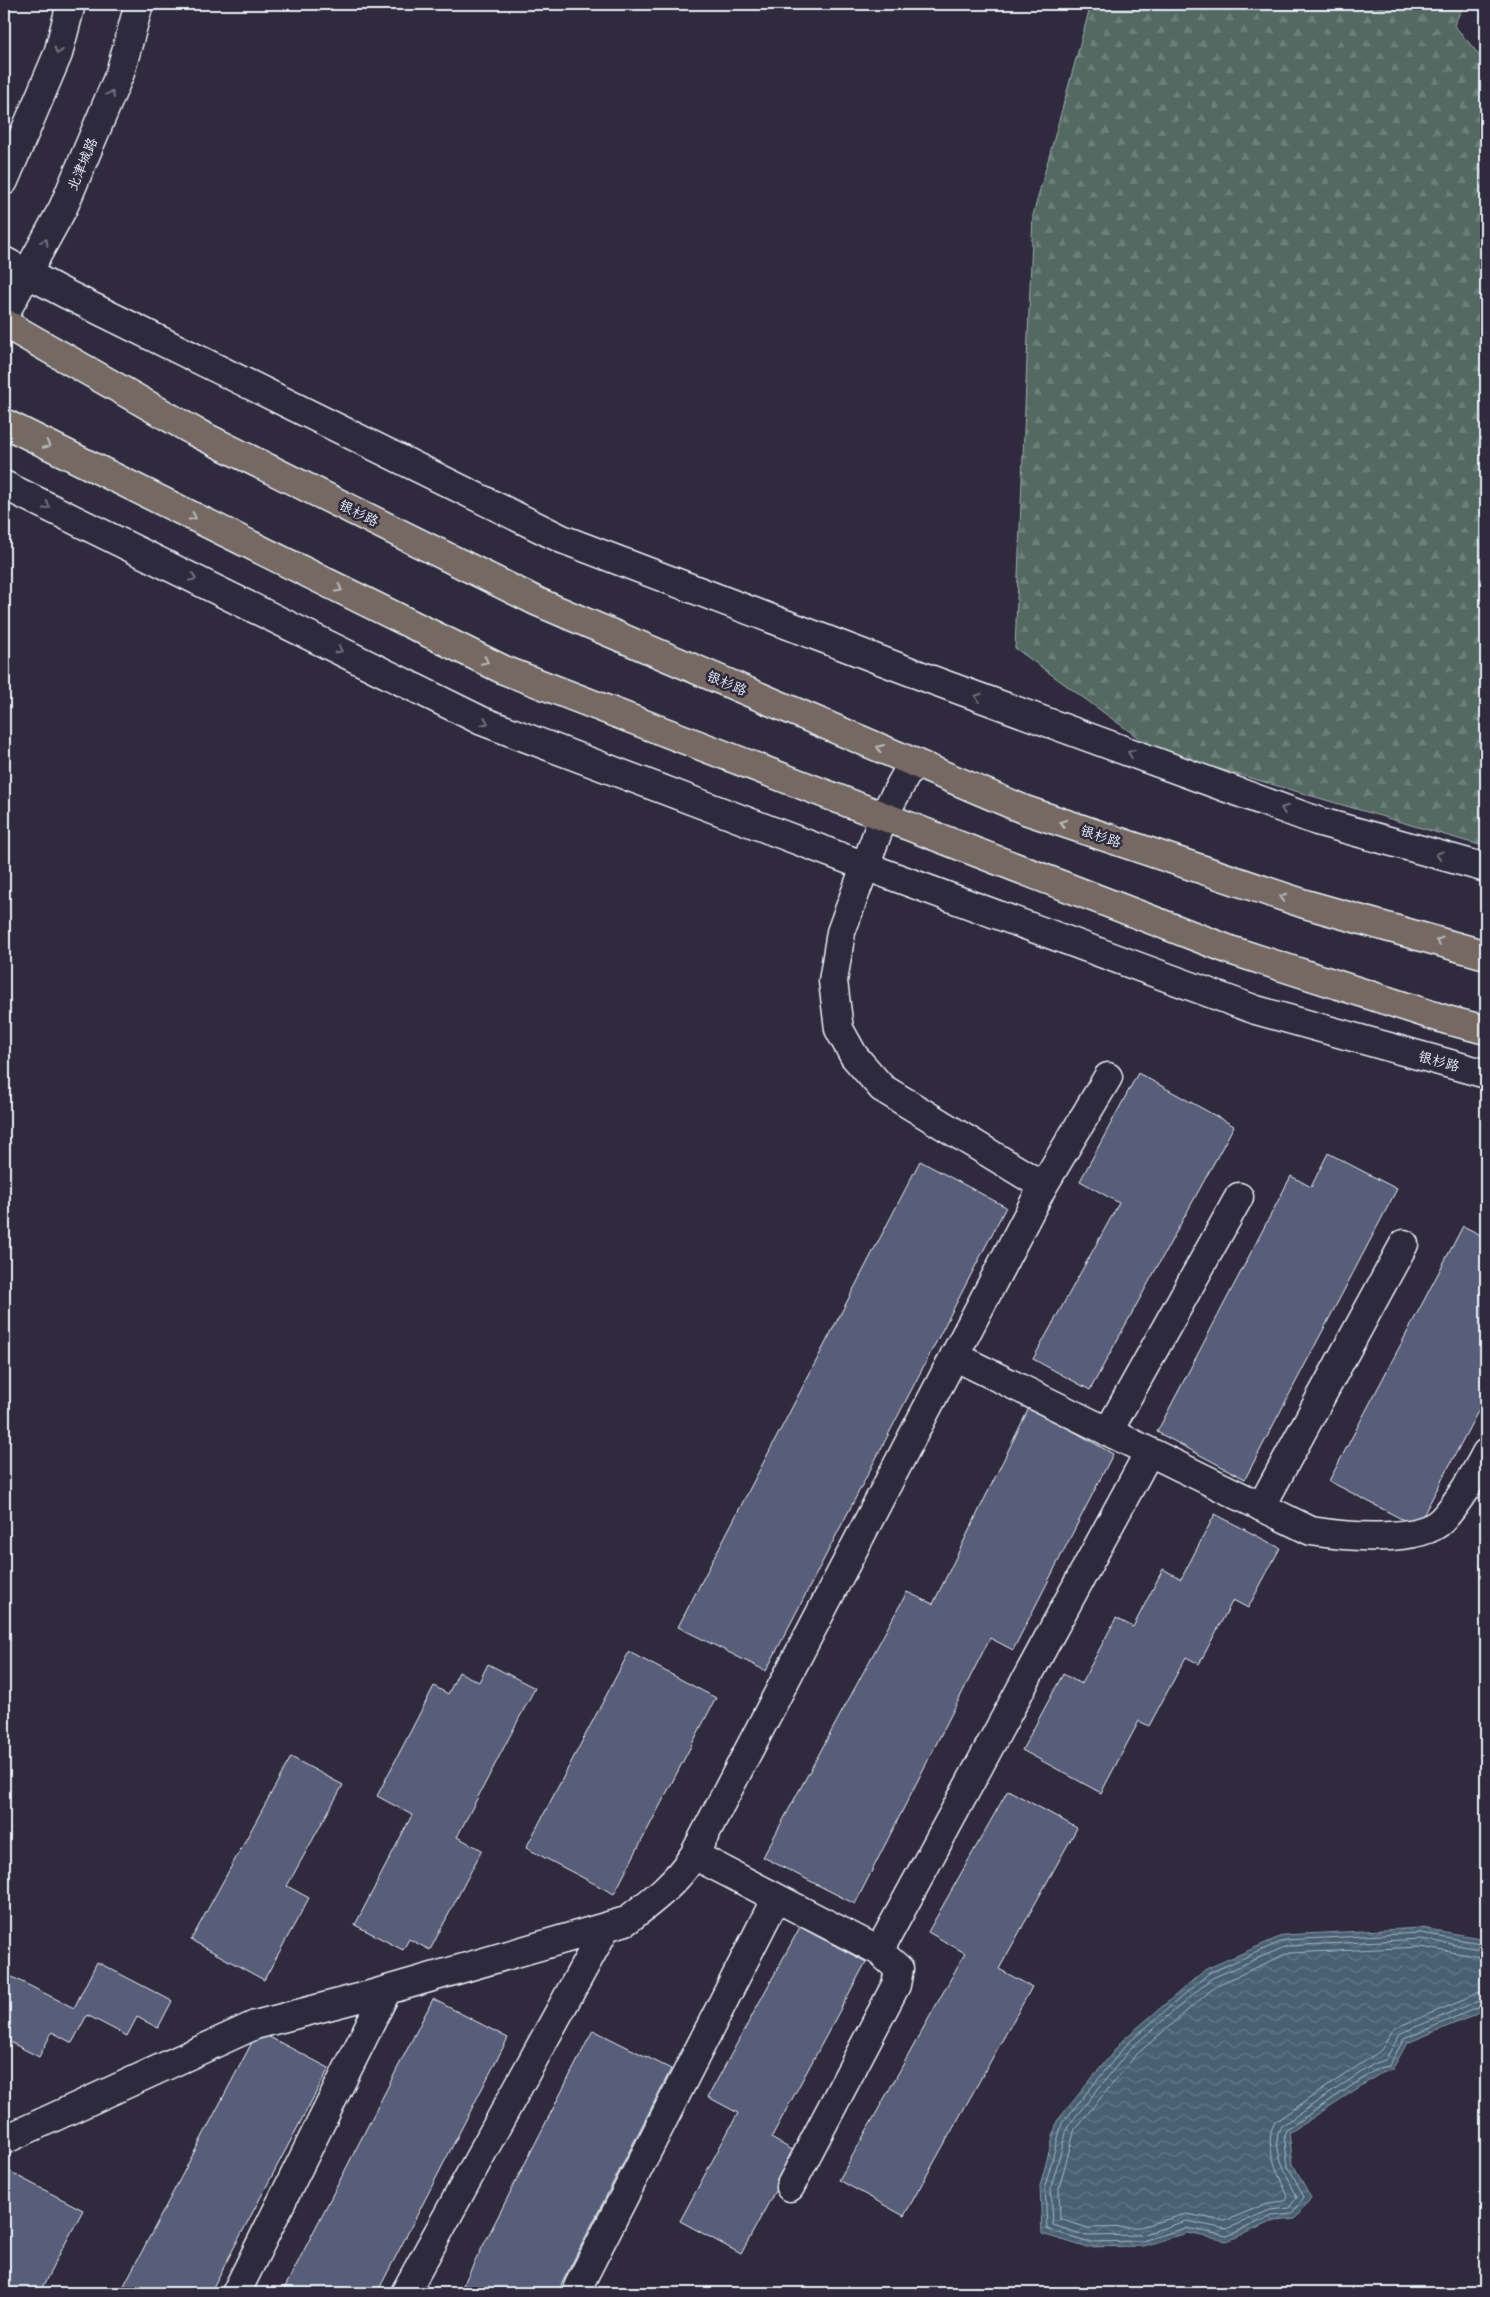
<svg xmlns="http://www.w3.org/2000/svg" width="1490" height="2297" font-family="'Shantell Sans','LXGW WenKai TC',sans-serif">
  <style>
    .forest { fill: url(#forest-firs); stroke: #9eadae }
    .water { fill: url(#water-waves); stroke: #899ba8 }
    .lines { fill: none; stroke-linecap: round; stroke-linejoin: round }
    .shore { stroke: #a8b7c3; stroke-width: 1 }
    .building { fill: #595d7a; stroke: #e8f1f8 }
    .minor-casing { stroke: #e8f1f8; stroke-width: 31 }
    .tertiary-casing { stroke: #e8f1f8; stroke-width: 31 }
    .secondary-casing { stroke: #e8f1f8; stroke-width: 31 }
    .primary-casing { stroke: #e8f1f8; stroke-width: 31 }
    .minor { stroke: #2f2a3d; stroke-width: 28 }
    .tertiary { stroke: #2f2a3d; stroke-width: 28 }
    .secondary { stroke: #2f2a3d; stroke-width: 28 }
    .primary { stroke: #766964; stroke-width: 28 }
    .oneway { stroke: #70707e }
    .oneway2 { stroke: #babbbd }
    .labels { text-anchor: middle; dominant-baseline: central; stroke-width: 5; stroke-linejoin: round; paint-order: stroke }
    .street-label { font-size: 14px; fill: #e8f1f8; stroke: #2f2a3d }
  </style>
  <defs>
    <pattern id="forest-firs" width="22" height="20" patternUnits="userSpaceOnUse" patternTransform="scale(1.25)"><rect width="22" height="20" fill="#546963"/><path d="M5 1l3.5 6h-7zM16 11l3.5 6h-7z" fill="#6d7f7a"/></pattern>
    <pattern id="water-waves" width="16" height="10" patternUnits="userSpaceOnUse" patternTransform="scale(1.25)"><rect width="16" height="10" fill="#496173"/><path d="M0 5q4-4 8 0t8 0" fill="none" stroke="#637888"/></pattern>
  </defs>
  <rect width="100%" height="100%" fill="#2f2a3d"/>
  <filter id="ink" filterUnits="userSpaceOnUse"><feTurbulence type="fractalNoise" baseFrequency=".02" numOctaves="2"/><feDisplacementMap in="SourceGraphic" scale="10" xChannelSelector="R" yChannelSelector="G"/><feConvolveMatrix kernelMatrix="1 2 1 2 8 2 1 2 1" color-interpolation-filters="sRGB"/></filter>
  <g filter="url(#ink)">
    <!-- forest -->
    <path class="forest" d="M1091 4H1464L1454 25 1486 63V847L1155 750 1015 648 1033 215Z"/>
    <!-- water -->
    <path class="water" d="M1422 1928 1486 1939V2008L1473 2016 1407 2043 1392 2070 1381 2073 1289 2133 1293 2164 1311 2198 1295 2219 1274 2221 1227 2241 1187 2233 1143 2246 1085 2247 1042 2234 1040 2186 1057 2121 1123 2040 1206 1969 1284 1935Z"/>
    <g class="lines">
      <!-- shore -->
      <path class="shore" d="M1486 1944 1421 1933 1285 1940 1209 1973 1127 2044 1062 2123 1045 2186 1047 2229 1086 2242 1142 2241 1186 2228 1227 2236 1272 2216 1292 2214 1304 2197 1288 2166 1284 2135 1286 2130 1378 2068 1389 2066 1404 2039 1486 2004
        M1486 1950 1421 1939 1287 1946 1212 1978 1131 2048 1068 2126 1051 2187 1053 2225 1087 2236 1141 2235 1186 2221 1226 2229 1270 2210 1289 2208 1297 2197C1289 2180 1269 2144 1281 2126L1375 2063 1385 2060 1401 2033 1486 1998
        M1486 1958 1421 1947 1289 1953 1217 1985 1137 2054 1075 2129 1059 2188 1060 2219 1088 2228 1140 2227 1186 2214 1225 2221 1268 2203 1285 2201 1288 2196C1279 2177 1261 2140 1276 2121L1371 2057C1389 2048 1383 2038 1397 2027L1464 2000 1477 1992 1486 1990"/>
    </g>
    <!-- building -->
    <path class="building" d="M1138 1073 1234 1126 1090 1390 1033 1359 1119 1203 1080 1181Z
      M1328 1153 1397 1189 1245 1479 1157 1432 1291 1176 1311 1187Z
      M920 1161 1006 1207 766 1671 678 1627Z
      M1463 1226 1483 1236 1486 1230V1396L1417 1527 1329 1481Z
      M1030 1406 1113 1454 1013 1650 990 1638 855 1904 763 1857 907 1592 933 1604Z
      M1215 1514 1280 1548 1248 1608 1233 1600 1199 1664 1186 1657 1149 1726 1139 1721 1101 1793 1022 1750 1063 1674 1081 1684 1116 1618 1133 1627 1163 1569 1181 1579Z
      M629 1652 716 1698 614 1894 526 1848Z
      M488 1664 535 1688 457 1837 482 1850 430 1950 409 1939 403 1950 355 1925 412 1815 377 1796 434 1686 448 1694 459 1672 479 1682Z
      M291 1757 343 1785 287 1886 309 1898 264 1980 191 1940Z
      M1008 1790 1077 1828 999 1969 1032 1987 904 2216 839 2180 965 1953 928 1932Z
      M800 1927 866 1962 771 2138 796 2152 741 2254 680 2221 738 2113 708 2097Z
      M97 1962 172 2001 158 2028 137 2017 127 2036 87 2015 72 2043 52 2032 39 2057 4 2039V1989L10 1976 74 2008Z
      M433 1999 508 2038 377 2293H282Z
      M593 2030 671 2069 557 2293H464L460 2291Z
      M258 2031 329 2068 210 2293H120Z
      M4 2169 83 2210 39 2293H4Z"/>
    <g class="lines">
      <defs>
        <path id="minor" d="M913 762 884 815 841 932 833 981 839 1029 854 1056 882 1088 1043 1186
          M954 1356 1311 1531C1342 1536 1419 1544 1442 1520 1457 1504 1476 1473 1486 1453
          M1108 1432 1239 1197
          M1261 1507 1404 1244
          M694 1855 879 1951 899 1969 896 1985 790 2187
          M879 1951 1149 1452
          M4 2140 255 2025 370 1995 626 1921C652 1901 676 1883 694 1855L1043 1186 1108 1077
          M578 2287 776 1898
          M236 2293 387 1990
          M405 2293 606 1927"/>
        <path id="tertiary" d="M4 261 64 293 562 539 935 681 1317 821 1486 868
          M4 485 482 721 865 866 1256 1010 1486 1074"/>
        <path id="secondary" d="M4 181 58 54 71 4
          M4 315 63 208 120 73 139 4"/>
        <path id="primary" d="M4 323 195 432 538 602 1025 810 1305 904 1486 955
          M4 423 504 670 1230 950 1447 1020 1486 1030"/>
      </defs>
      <!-- minor casing -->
      <use href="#minor" class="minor-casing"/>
      <!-- tertiary casing -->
      <use href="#tertiary" class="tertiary-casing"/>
      <!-- secondary casing -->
      <use href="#secondary" class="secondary-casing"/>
      <!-- primary casing -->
      <use href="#primary" class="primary-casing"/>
      <!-- minor -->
      <use href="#minor" class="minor"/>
      <!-- tertiary -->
      <use href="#tertiary" class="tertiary"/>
      <!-- secondary -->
      <use href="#secondary" class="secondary"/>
      <!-- primary -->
      <use href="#primary" class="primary"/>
    </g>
    <!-- one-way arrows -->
    <defs><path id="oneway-chevron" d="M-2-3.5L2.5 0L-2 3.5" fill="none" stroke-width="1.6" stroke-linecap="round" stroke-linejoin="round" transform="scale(1.25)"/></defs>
    <g class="oneway">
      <use href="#oneway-chevron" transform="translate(58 51) rotate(107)"/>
      <use href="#oneway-chevron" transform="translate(111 94) rotate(-67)"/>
      <use href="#oneway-chevron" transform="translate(45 242) rotate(-61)"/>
      <use href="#oneway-chevron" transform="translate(47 506) rotate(26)"/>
      <use href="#oneway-chevron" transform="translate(193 578) rotate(26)"/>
      <use href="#oneway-chevron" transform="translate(339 650) rotate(26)"/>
      <use href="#oneway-chevron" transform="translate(978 697) rotate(-160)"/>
      <use href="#oneway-chevron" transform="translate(485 722) rotate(23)"/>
      <use href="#oneway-chevron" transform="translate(1131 753) rotate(-160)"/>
      <use href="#oneway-chevron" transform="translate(1284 809) rotate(-160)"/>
      <use href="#oneway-chevron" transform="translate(1439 855) rotate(-164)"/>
    </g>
    <g class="oneway2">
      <use href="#oneway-chevron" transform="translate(47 445) rotate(26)"/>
      <use href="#oneway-chevron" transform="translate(193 517) rotate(26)"/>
      <use href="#oneway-chevron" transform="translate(339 589) rotate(26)"/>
      <use href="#oneway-chevron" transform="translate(485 661) rotate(26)"/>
      <use href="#oneway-chevron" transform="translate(880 748) rotate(-157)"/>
      <use href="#oneway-chevron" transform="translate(1063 823) rotate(-162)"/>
      <use href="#oneway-chevron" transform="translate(1283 897) rotate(-162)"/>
      <use href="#oneway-chevron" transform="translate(1439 941) rotate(-164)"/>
    </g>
  </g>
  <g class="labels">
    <!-- street labels -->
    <g class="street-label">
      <text transform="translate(82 164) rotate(-67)">北津城路</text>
      <text transform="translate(359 513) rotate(26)">银杉路</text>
      <text transform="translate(727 683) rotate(23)">银杉路</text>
      <text transform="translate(1101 836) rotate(18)">银杉路</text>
      <text transform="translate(1439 1061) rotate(15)">银杉路</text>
    </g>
  </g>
  <!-- margin -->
  <rect width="1490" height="2297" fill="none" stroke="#2f2a3d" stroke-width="20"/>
  <rect x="10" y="10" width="1470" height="2277" fill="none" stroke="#e8f1f8" stroke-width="2" filter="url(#ink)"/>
</svg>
